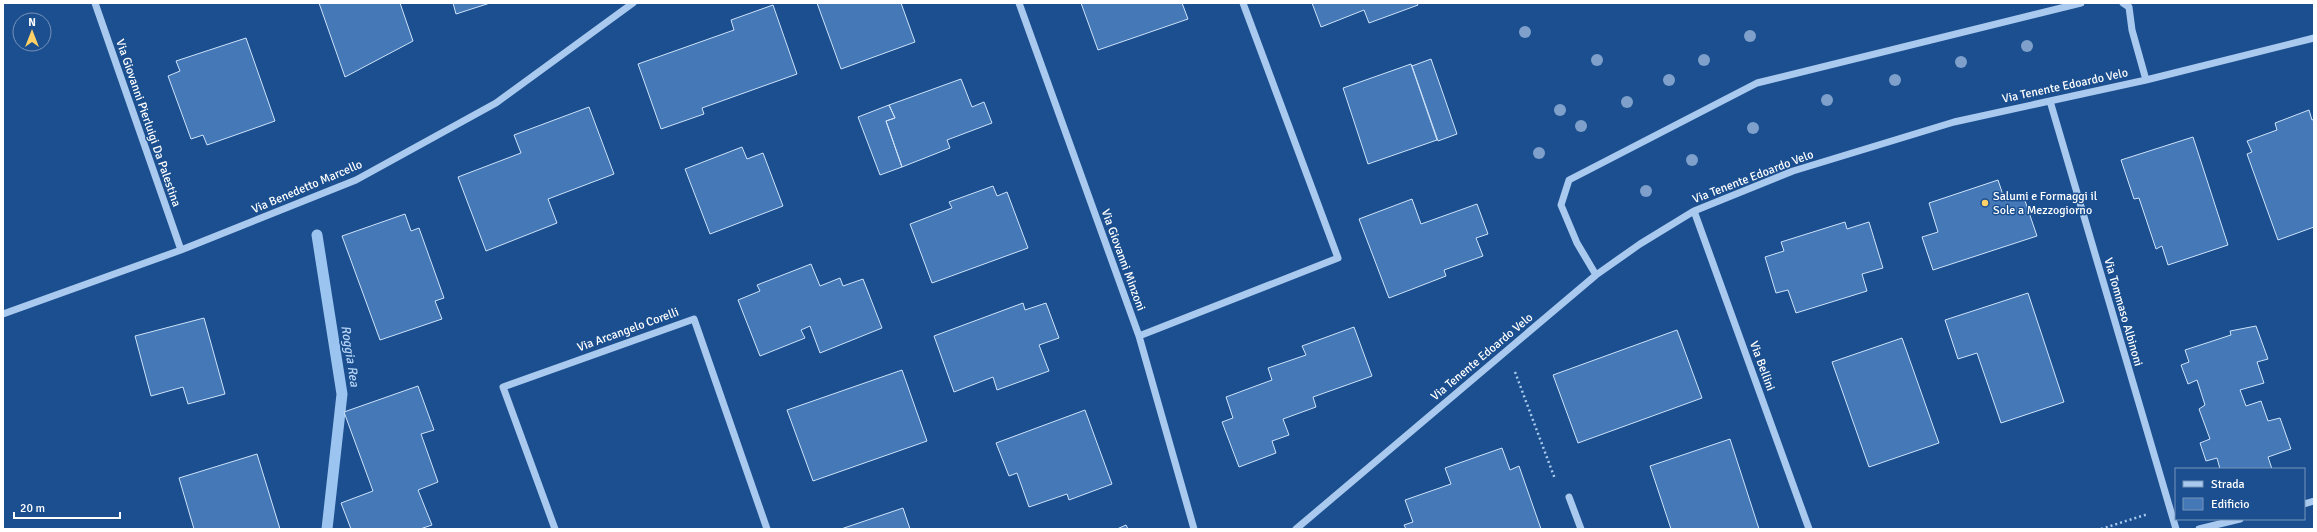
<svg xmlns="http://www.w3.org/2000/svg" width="2317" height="532" font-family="Signika,sans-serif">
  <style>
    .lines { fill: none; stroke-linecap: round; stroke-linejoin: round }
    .stream { stroke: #9cc4f0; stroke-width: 11 }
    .building { fill: #4478b7; stroke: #cfe3fa }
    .path { stroke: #a9c9ee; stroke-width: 2.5; stroke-dasharray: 2 3; stroke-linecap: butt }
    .minor { stroke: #a9c9ee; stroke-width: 7 }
    .tree { fill: #7ea0ca }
    .poi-dot { fill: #ffd166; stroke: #1b4f8f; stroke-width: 1.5 }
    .labels { text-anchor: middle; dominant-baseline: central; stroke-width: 3; stroke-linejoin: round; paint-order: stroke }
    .street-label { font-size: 12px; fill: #fff; stroke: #1b4f8f }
    .poi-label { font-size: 12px; fill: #fff; stroke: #1b4f8f; text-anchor: start }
    .water-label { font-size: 13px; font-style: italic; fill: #b5d3f5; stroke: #1b4f8f }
  </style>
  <rect width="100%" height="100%" fill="#1b4f8f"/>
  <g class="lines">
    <!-- stream -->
    <path class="stream" d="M317 235 342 394 327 529"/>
  </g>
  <!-- building -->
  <path class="building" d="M319 3H400L413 41 345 77Z
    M453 3H490L456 14Z
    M817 3H901L915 42 841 69Z
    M1081 3H1182L1188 19 1098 50Z
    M1312 3H1417L1418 5 1369 23 1364 10 1321 27Z
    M773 5 797 74 702 108 704 114 661 129 638 64 734 30 731 20Z
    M246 38 275 121 207 145 203 135 191 139 168 76 180 71 176 61Z
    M1431 59 1457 134 1438 141 1412 66Z
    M1411 64 1437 140 1368 164 1343 88Z
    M961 79 972 107 984 102 992 123 947 140 950 148 902 167 886 121 895 118 889 105Z
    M889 105 895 118 886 121 902 167 880 175 858 117Z
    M589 107 614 174 548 199 557 223 486 251 458 177 521 153 514 135Z
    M2309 110 2312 120 2314 119V227L2278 240 2247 154 2252 152 2247 141 2277 130 2275 123Z
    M2193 137 2228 245 2168 265 2162 246 2156 249 2139 198 2134 199 2121 160Z
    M742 147 747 159 763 153 783 206 710 234 685 169Z
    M1998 180 2005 201 2023 195 2037 236 1933 270 1922 237 1938 232 1929 203Z
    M993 186 997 196 1007 192 1028 248 932 283 910 224 952 208 949 202Z
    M1412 199 1421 224 1477 204 1488 234 1476 238 1483 256 1444 270 1446 276 1389 298 1359 219Z
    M405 214 411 231 419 228 444 298 435 301 442 319 380 340 342 236Z
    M1845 222 1847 229 1869 222 1883 268 1862 274 1867 291 1796 313 1788 290 1776 293 1765 257 1784 251 1781 242Z
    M811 264 820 286 840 278 843 286 863 279 882 328 820 353 810 326 801 330 805 338 760 356 738 300 760 291 757 285Z
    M2028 293 2064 402 2001 423 1977 353 1958 359 1945 320Z
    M1023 303 1025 310 1046 303 1059 338 1039 345 1049 371 997 390 993 377 954 392 934 336Z
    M204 318 225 394 188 404 183 387 151 396 135 336Z
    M2256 326 2268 359 2257 362 2264 383 2240 390 2246 406 2261 401 2268 421 2280 418 2291 449 2268 457 2272 469H2220L2217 458 2206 461 2200 443 2210 439 2199 409 2205 405 2197 380 2188 384 2181 365 2189 362 2185 350 2231 335 2230 331Z
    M1354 327 1372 376 1313 397 1316 407 1283 419 1289 435 1272 441 1276 453 1239 467 1222 422 1233 418 1226 397 1272 380 1268 368 1306 355 1302 346Z
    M1677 330 1702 398 1578 443 1553 375Z
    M1902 338 1939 443 1869 467 1832 362Z
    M902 370 927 441 813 481 787 410Z
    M418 386 434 430 421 434 438 482 418 490 432 525 420 529H351L341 503 373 491 344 412Z
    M1085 410 1112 484 1069 500 1067 494 1029 507 1017 473 1009 476 996 443Z
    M1730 439 1759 529H1671L1650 466Z
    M1502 448 1510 470 1519 466 1541 529H1406L1404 525 1413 522 1405 500 1451 484 1445 468Z
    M257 454 280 529H194L179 478Z
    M903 508 910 529H841Z
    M1126 525 1128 529H1117Z"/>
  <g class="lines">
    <!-- path -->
    <path class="path" d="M1515 372 1555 479
      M2101 529 2148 514"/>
    <!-- minor -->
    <path class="minor" d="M95 3 181 250
      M1019 3 1139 336 1194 529
      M2123 3 2129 7 2132 30 2146 80
      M2050 101 2176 529
      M1694 211 1809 529
      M1596 275 1577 243 1561 205 1569 180 1757 83 2081 3
      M3 314 181 250 356 180 496 103 633 3
      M1139 336 1338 258 1243 3
      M1569 497 1581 529
      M2304 504 2314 501
      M555 529 503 387 694 319 767 529
      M1296 529 1596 275 1640 244 1694 211 1793 171 1954 122 2146 80 2314 38
      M2199 529 2240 519"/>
  </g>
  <!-- trees -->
  <g class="tree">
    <circle cx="1525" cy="32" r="6"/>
    <circle cx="1750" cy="36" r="6"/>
    <circle cx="2027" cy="46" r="6"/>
    <circle cx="1597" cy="60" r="6"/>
    <circle cx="1704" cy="60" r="6"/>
    <circle cx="1961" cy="62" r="6"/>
    <circle cx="1669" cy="80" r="6"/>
    <circle cx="1895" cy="80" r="6"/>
    <circle cx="1827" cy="100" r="6"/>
    <circle cx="1627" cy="102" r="6"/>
    <circle cx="1560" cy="110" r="6"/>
    <circle cx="1581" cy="126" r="6"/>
    <circle cx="1753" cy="128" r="6"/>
    <circle cx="1539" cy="153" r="6"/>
    <circle cx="1692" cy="160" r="6"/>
    <circle cx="1646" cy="191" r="6"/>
  </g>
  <!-- markers -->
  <circle class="poi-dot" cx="1985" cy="203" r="4"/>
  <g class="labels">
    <!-- street labels -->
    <g class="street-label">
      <text transform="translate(2065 86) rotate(-12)">Via Tenente Edoardo Velo</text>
      <text transform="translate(148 123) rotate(71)">Via Giovanni Pierluigi Da Palestina</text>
      <text transform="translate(1753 177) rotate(-21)">Via Tenente Edoardo Velo</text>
      <text transform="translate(307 187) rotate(-23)">Via Benedetto Marcello</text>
      <text transform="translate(1123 260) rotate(70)">Via Giovanni Minzoni</text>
      <text transform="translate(2123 312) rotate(74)">Via Tommaso Albinoni</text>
      <text transform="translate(628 330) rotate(-20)">Via Arcangelo Corelli</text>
      <text transform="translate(1482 357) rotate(-40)">Via Tenente Edoardo Velo</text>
      <text transform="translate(1762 366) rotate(70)">Via Bellini</text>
    </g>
    <!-- poi labels -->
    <g class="poi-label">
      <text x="1993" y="196">Salumi e Formaggi il<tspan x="1993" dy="14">Sole a Mezzogiorno</tspan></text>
    </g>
    <!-- water labels -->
    <g class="water-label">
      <text transform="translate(350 356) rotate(81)">Roggia Rea</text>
    </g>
  </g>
  <!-- border -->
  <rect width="2317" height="532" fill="none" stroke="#ffffff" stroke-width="8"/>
  <!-- legend -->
  <rect x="2175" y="468" width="130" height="52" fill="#1b4f8f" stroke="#7695bc"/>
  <rect x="2183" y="481" width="20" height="6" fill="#a9c9ee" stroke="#7695bc"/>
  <text x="2211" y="488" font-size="12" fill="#ffffff">Strada</text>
  <rect x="2183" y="498" width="20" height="12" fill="#4478b7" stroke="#7695bc"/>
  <text x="2211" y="508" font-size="12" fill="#ffffff">Edificio</text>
  <!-- north arrow -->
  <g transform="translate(32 32)"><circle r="19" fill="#1b4f8f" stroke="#7695bc"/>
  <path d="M0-3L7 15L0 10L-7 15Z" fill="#ffd166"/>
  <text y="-6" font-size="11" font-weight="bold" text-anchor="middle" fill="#ffffff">N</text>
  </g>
  <!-- scale -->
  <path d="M14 512v6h106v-6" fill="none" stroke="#ffffff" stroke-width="2"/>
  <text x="20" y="512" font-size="12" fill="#ffffff" stroke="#1b4f8f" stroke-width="3" paint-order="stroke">20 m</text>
</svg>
